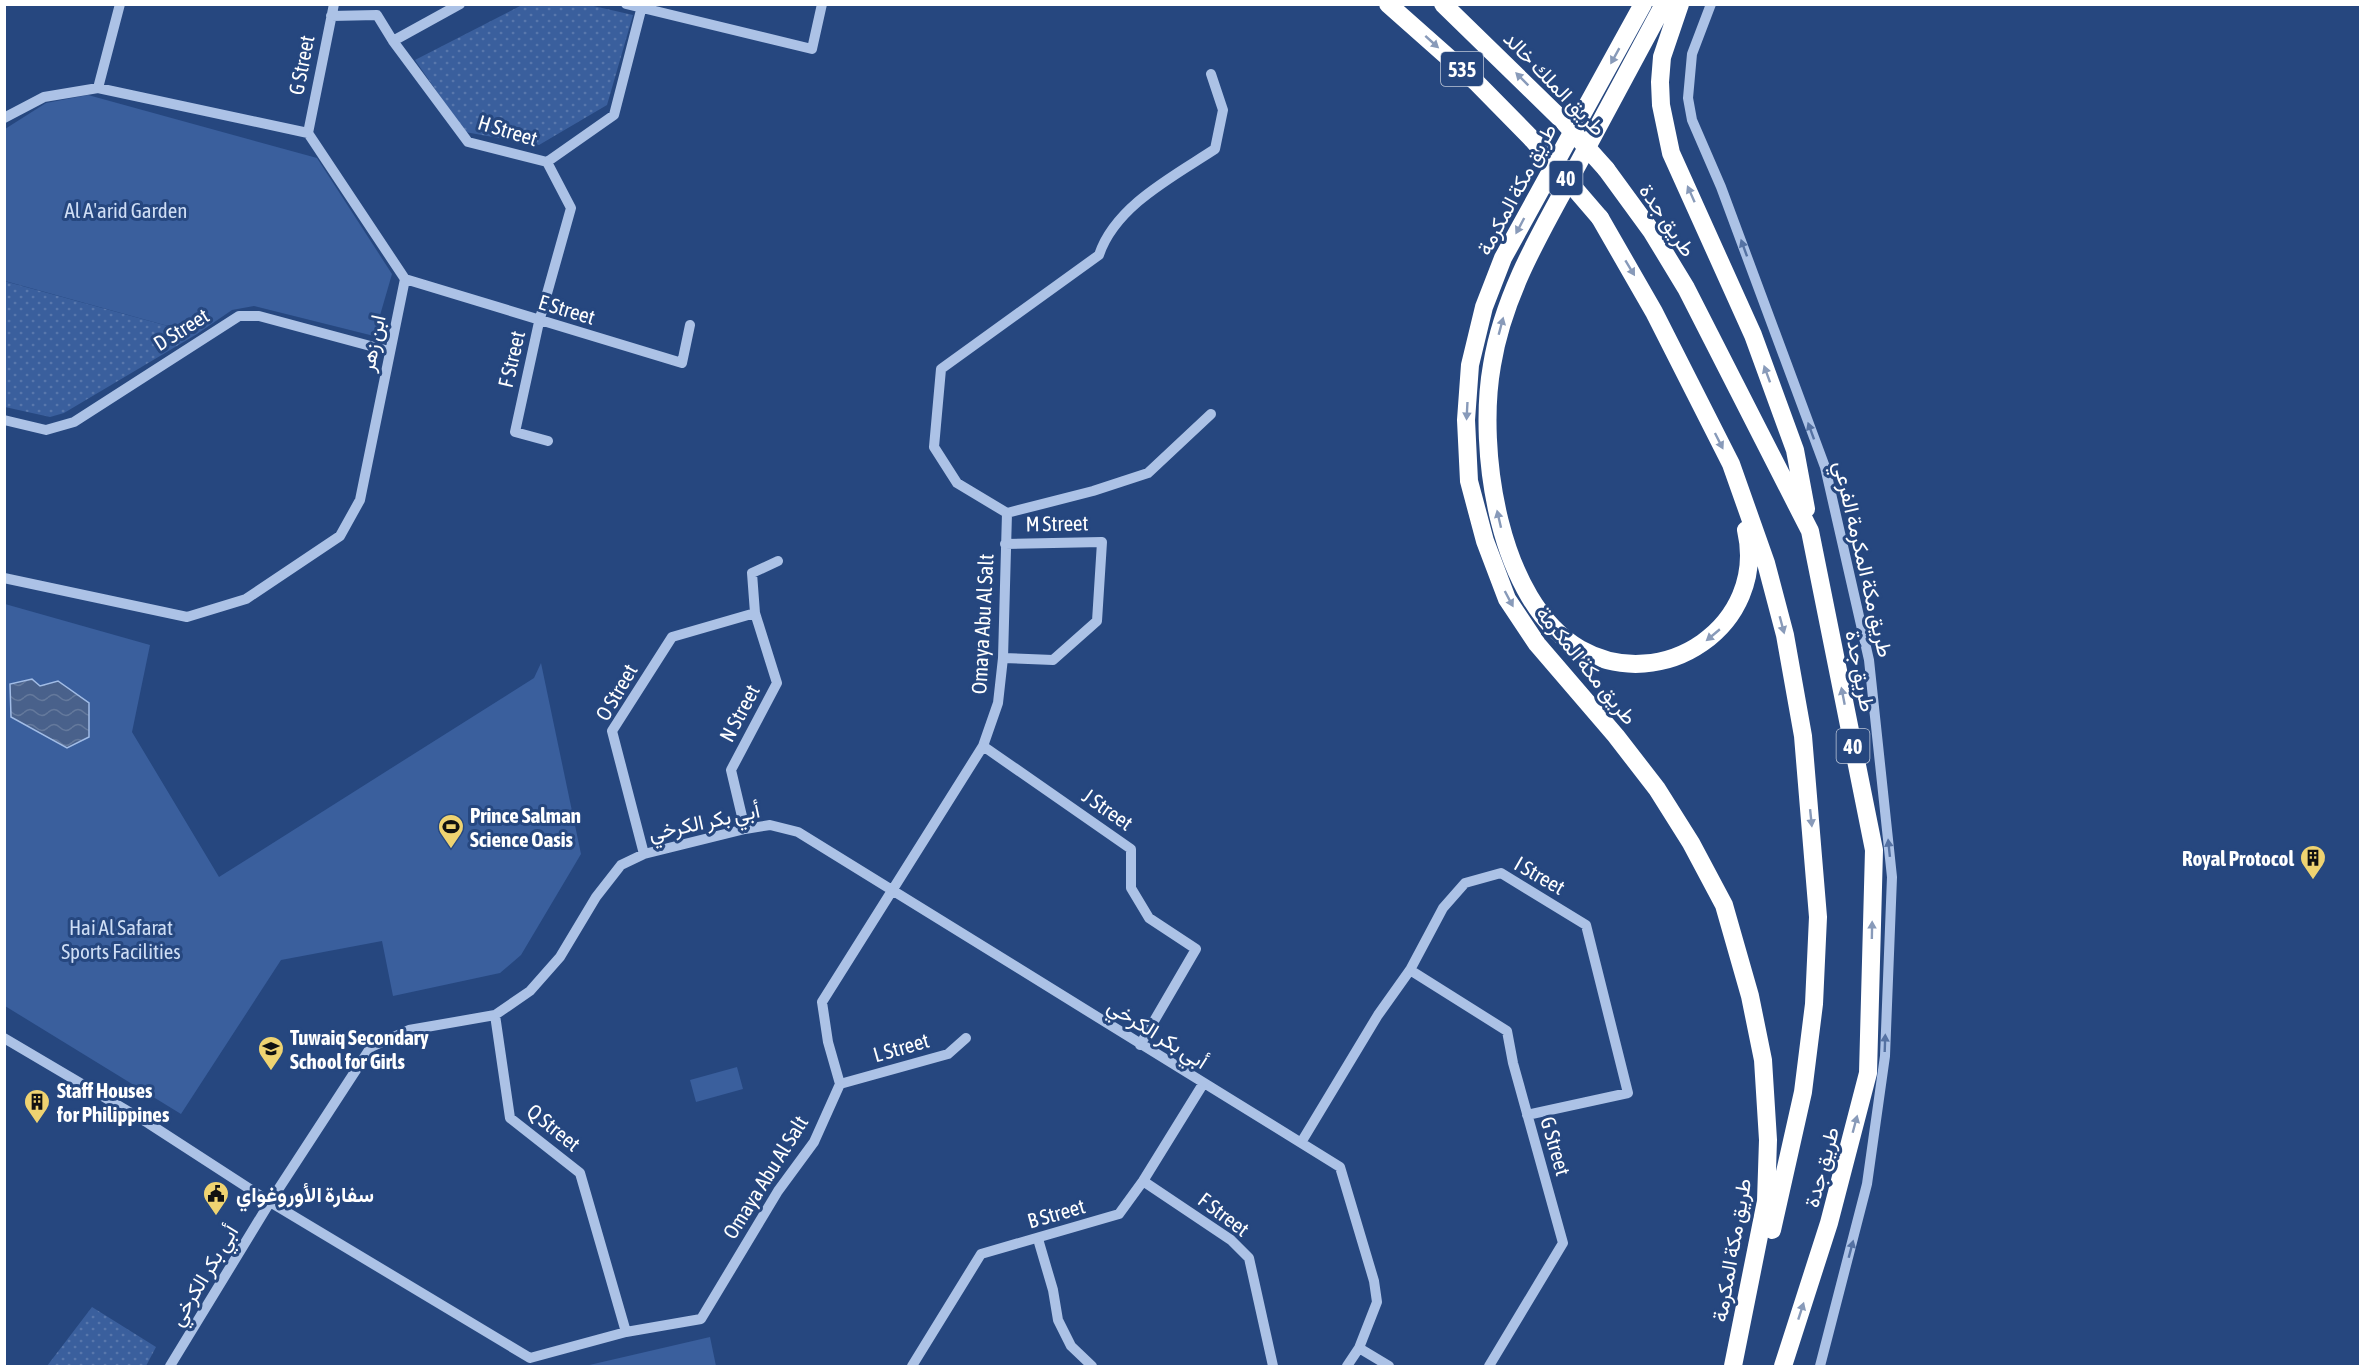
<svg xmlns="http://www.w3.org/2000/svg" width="2365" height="1371" font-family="'Asap Condensed',Vazirmatn,sans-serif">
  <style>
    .grass { fill: url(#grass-dots) }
    .green { fill: #3a5f9d }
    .water { fill: url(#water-waves); stroke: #a1bce6; stroke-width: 1.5 }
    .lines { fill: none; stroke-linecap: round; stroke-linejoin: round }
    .minor { stroke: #acc2e6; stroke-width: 10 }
    .highway { stroke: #fff; stroke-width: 18 }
    .highway-bridge { stroke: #fff; stroke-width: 18 }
    .oneway { fill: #889ab9 }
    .oneway2 { fill: #5572a3 }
    .labels { text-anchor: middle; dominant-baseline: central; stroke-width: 6; stroke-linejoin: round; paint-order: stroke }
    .shield { fill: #26477f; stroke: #bec8d9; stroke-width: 1.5 }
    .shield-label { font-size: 20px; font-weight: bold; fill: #fff }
    .street-label { font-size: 21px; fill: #fff; stroke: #26477f }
    .park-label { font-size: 21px; fill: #cfdef5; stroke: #26477f }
    .poi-label { font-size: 21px; font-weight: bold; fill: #fff; stroke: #26477f; text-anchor: start }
  </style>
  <defs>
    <pattern id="grass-dots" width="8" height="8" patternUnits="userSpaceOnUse" patternTransform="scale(1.5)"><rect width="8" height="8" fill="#3a5f9d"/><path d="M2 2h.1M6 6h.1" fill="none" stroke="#5877ac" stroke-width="1.8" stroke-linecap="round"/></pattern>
    <pattern id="water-waves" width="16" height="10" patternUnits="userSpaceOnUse" patternTransform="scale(1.5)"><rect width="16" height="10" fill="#49618b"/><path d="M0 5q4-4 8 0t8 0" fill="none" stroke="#64799c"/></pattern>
  </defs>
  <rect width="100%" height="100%" fill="#26477f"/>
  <!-- grass -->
  <path class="grass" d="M522 5H589L633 15 607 105 539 145 465 132 415 60Z
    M4 281 197 334 64 413 50 417 5 407Z
    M92 1307 156 1347 146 1366H47Z"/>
  <!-- green -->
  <path class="green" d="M88 95 317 158 392 274 374 336 254 306 232 310 197 334 5 281V129L46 103Z
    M5 604 150 645 132 732 219 877 534 678 541 663 581 854 521 955 500 973 393 996 382 941 281 960 181 1114 5 1006Z
    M737 1067 743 1089 696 1102 690 1080Z
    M710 1337 716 1366H585Z"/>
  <!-- water -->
  <path class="water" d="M32 679 40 686 58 681 89 703V737L67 748 11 717 10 684Z"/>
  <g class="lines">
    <!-- minor -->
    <path class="minor" d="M626 4 812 49 822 4
      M1711 4 1692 54 1688 98 1692 120 1721 187 1825 467 1869 660 1892 877 1885 1056 1867 1184 1820 1366
      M331 16 377 15 393 41 468 142 547 162 614 115 641 10
      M393 41 460 4
      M1211 74 1223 110 1215 149C1174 176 1115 206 1099 255L941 369 934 447 957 483 1007 513 1093 491 1148 473 1211 414
      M98 88 120 4
      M4 118 44 97 98 88 308 133 405 279 360 500 340 536 246 599 187 617 4 578
      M308 133 334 4
      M547 162 571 208 539 322 515 432 548 441
      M405 279 682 363 690 325
      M4 420 46 430 74 422 239 316H259L389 351
      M1003 658 1053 660 1097 621 1102 542 1005 544
      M983 746 1131 849V888L1149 918 1196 949 1140 1045
      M745 829 731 770 777 683 755 613 752 573 778 561
      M644 854 612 731 672 637 755 613
      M1410 970 1507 1031 1513 1063 1563 1243 1489 1366
      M495 1015 510 1118 580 1173 626 1332
      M4 1038 148 1123 270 1202 530 1358 626 1332 701 1319 778 1191 814 1142 840 1084 828 1042 822 1002 983 746 998 703 1003 658 1007 513
      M840 1084 948 1054 966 1038
      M1302 1141 1378 1015 1410 970 1443 908 1465 883 1501 873 1586 925 1628 1093 1527 1115
      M1143 1181 1231 1240 1249 1258 1273 1366
      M1038 1239 1053 1290 1058 1320 1071 1346 1092 1366
      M1359 1348 1389 1366
      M170 1366 270 1202 371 1047 409 1030 495 1015 530 991 560 957 596 897 621 865 644 854 745 829 770 825 798 832 1340 1167 1374 1281 1377 1302 1359 1348 1347 1366
      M912 1366 981 1254 1119 1214 1143 1181 1203 1084"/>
    <!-- highway -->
    <path class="highway" d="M1388 4 1476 82 1532 139
      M1443 4 1563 121
      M1643 4 1503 258 1484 307 1470 365 1466 420 1469 481 1485 541 1507 599 1537 644 1616 736 1657 789 1691 843 1724 905 1750 996 1763 1060 1768 1140 1766 1201 1733 1366
      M1664 4C1633 62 1602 119 1571 177 1538 237 1503 297 1492 365 1477 449 1498 602 1580 649 1663 696 1768 625 1746 530
      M1680 4 1662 57 1660 82 1661 105 1671 153 1753 335 1795 450 1806 509
      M1606 169 1652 232 1686 288 1810 531 1874 850 1868 1073 1829 1223 1783 1366
      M1600 218 1654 312 1731 464 1766 563 1785 635 1803 736 1818 917 1814 1004 1803 1092 1772 1230"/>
    <!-- highway-bridge -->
    <path class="highway-bridge" d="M1563 121 1606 169
      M1532 139 1600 218"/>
  </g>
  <!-- one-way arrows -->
  <defs><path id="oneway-solid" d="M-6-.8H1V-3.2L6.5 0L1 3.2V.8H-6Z" transform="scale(1.5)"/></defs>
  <g class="oneway">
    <use href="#oneway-solid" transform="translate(1432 42) rotate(42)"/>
    <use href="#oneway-solid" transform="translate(1615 56) rotate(119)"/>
    <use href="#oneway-solid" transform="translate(1522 79) rotate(-135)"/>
    <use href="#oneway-solid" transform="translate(1691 194) rotate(-114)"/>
    <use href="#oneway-solid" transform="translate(1520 226) rotate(118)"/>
    <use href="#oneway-solid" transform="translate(1630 268) rotate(59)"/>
    <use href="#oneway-solid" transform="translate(1501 326) rotate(-75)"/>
    <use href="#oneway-solid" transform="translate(1767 374) rotate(-110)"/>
    <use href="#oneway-solid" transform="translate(1467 411) rotate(93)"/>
    <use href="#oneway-solid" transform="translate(1719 441) rotate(63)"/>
    <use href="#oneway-solid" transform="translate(1499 519) rotate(-103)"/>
    <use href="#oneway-solid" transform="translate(1509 599) rotate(62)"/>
    <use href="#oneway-solid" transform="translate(1782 625) rotate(75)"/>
    <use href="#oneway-solid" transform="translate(1713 635) rotate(140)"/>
    <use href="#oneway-solid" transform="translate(1843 696) rotate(-101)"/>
    <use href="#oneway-solid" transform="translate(1811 818) rotate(84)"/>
    <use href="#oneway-solid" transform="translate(1872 930) rotate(-89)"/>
    <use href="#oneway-solid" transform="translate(1855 1124) rotate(-75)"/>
    <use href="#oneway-solid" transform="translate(1801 1311) rotate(-72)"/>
  </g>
  <g class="oneway2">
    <use href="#oneway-solid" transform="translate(1744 248) rotate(-110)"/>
    <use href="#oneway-solid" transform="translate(1811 431) rotate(-110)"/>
    <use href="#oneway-solid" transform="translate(1889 848) rotate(-96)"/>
    <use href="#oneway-solid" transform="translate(1885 1043) rotate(-88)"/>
    <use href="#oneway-solid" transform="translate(1851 1249) rotate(-75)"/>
  </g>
  <!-- icons -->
  <defs>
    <symbol id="stadium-pin" viewBox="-11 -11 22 30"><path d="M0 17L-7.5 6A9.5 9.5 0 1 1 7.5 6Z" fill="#efd371" stroke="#26477f"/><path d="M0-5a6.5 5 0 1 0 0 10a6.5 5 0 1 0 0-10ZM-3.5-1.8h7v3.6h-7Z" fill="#111"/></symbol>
    <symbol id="building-pin" viewBox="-11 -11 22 30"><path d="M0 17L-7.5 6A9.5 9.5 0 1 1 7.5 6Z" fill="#efd371" stroke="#26477f"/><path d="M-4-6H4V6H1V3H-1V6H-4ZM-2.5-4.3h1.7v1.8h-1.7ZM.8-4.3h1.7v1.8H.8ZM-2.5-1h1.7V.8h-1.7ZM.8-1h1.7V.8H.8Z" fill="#111"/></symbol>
    <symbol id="school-pin" viewBox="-11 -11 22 30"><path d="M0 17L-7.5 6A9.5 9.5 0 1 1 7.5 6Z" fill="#efd371" stroke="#26477f"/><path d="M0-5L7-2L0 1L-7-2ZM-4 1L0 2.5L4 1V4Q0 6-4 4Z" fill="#111"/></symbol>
    <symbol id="civic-pin" viewBox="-11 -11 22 30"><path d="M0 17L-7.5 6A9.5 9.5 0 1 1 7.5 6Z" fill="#efd371" stroke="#26477f"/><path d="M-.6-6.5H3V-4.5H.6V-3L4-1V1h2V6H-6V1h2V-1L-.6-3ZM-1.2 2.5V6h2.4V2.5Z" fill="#111"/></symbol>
  </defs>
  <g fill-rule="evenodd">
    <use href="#stadium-pin" x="436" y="812" width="30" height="40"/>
    <use href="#building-pin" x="2298" y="843" width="30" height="40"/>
    <use href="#school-pin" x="256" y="1034" width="30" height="40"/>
    <use href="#building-pin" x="22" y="1087" width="30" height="40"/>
    <use href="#civic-pin" x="201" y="1179" width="30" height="40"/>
  </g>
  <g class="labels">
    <!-- shield labels -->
    <g class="shield">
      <rect x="1441" y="52" width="42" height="34" rx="4.5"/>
      <rect x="1549.5" y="161" width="33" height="34" rx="4.5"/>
      <rect x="1836.5" y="729" width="33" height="34" rx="4.5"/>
    </g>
    <g class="shield-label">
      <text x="1462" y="69">535</text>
      <text x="1566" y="178">40</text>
      <text x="1853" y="746">40</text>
    </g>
    <!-- street labels -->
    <g class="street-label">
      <text transform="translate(301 65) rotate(-79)">G Street</text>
      <text transform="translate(1555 83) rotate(46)">طريق الملك خالد</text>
      <text transform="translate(508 130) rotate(17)">H Street</text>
      <text transform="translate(1516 189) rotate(-62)">طريق مكة المكرمة</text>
      <text transform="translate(1668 220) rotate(56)">طريق جدة</text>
      <text transform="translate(567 309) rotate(17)">E Street</text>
      <text transform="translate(181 329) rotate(-32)">D Street</text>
      <text transform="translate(372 343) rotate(-78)">ابن زهر</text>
      <text transform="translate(511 359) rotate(-77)">F Street</text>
      <text transform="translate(1057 523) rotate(-1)">M Street</text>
      <text transform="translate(1864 559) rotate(77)">طريق مكة المكرمة الفرعي</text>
      <text transform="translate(982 624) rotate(-87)">Omaya Abu Al Salt</text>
      <text transform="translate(1587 665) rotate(51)">طريق مكة المكرمة</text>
      <text transform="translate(1861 671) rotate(79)">طريق جدة</text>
      <text transform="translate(616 692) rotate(-60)">O Street</text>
      <text transform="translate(739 713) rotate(-62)">N Street</text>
      <text transform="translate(1108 809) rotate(35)">J Street</text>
      <text transform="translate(704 821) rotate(-12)">أبي بكر الكرخي</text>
      <text transform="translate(1540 875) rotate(30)">I Street</text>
      <text transform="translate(1158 1033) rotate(32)">أبي بكر الكرخي</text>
      <text transform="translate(901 1047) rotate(-16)">L Street</text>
      <text transform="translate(554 1127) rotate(39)">Q Street</text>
      <text transform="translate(1556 1146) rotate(74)">G Street</text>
      <text transform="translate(1821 1167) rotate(-75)">طريق جدة</text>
      <text transform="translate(765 1177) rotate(-58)">Omaya Abu Al Salt</text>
      <text transform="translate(1056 1213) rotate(-16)">B Street</text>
      <text transform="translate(1224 1214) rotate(37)">F Street</text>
      <text transform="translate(1731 1250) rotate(-80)">طريق مكة المكرمة</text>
      <text transform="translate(203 1275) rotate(-59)">أبي بكر الكرخي</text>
    </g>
    <!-- park labels -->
    <g class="park-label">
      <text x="126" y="210">Al A'arid Garden</text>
      <text x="121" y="927">Hai Al Safarat<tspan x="121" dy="24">Sports Facilities</tspan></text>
    </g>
    <!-- poi labels -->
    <g class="poi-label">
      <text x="470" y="815">Prince Salman<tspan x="470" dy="24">Science Oasis</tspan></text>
      <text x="2294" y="858" text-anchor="end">Royal Protocol</text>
      <text x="290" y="1037">Tuwaiq Secondary<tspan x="290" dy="24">School for Girls</tspan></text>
      <text x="57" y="1090">Staff Houses<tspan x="57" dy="24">for Philippines</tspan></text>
      <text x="236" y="1194">سفارة الأوروغواي</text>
    </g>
  </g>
  <!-- border -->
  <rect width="2365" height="1371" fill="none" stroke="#ffffff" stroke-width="12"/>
</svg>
